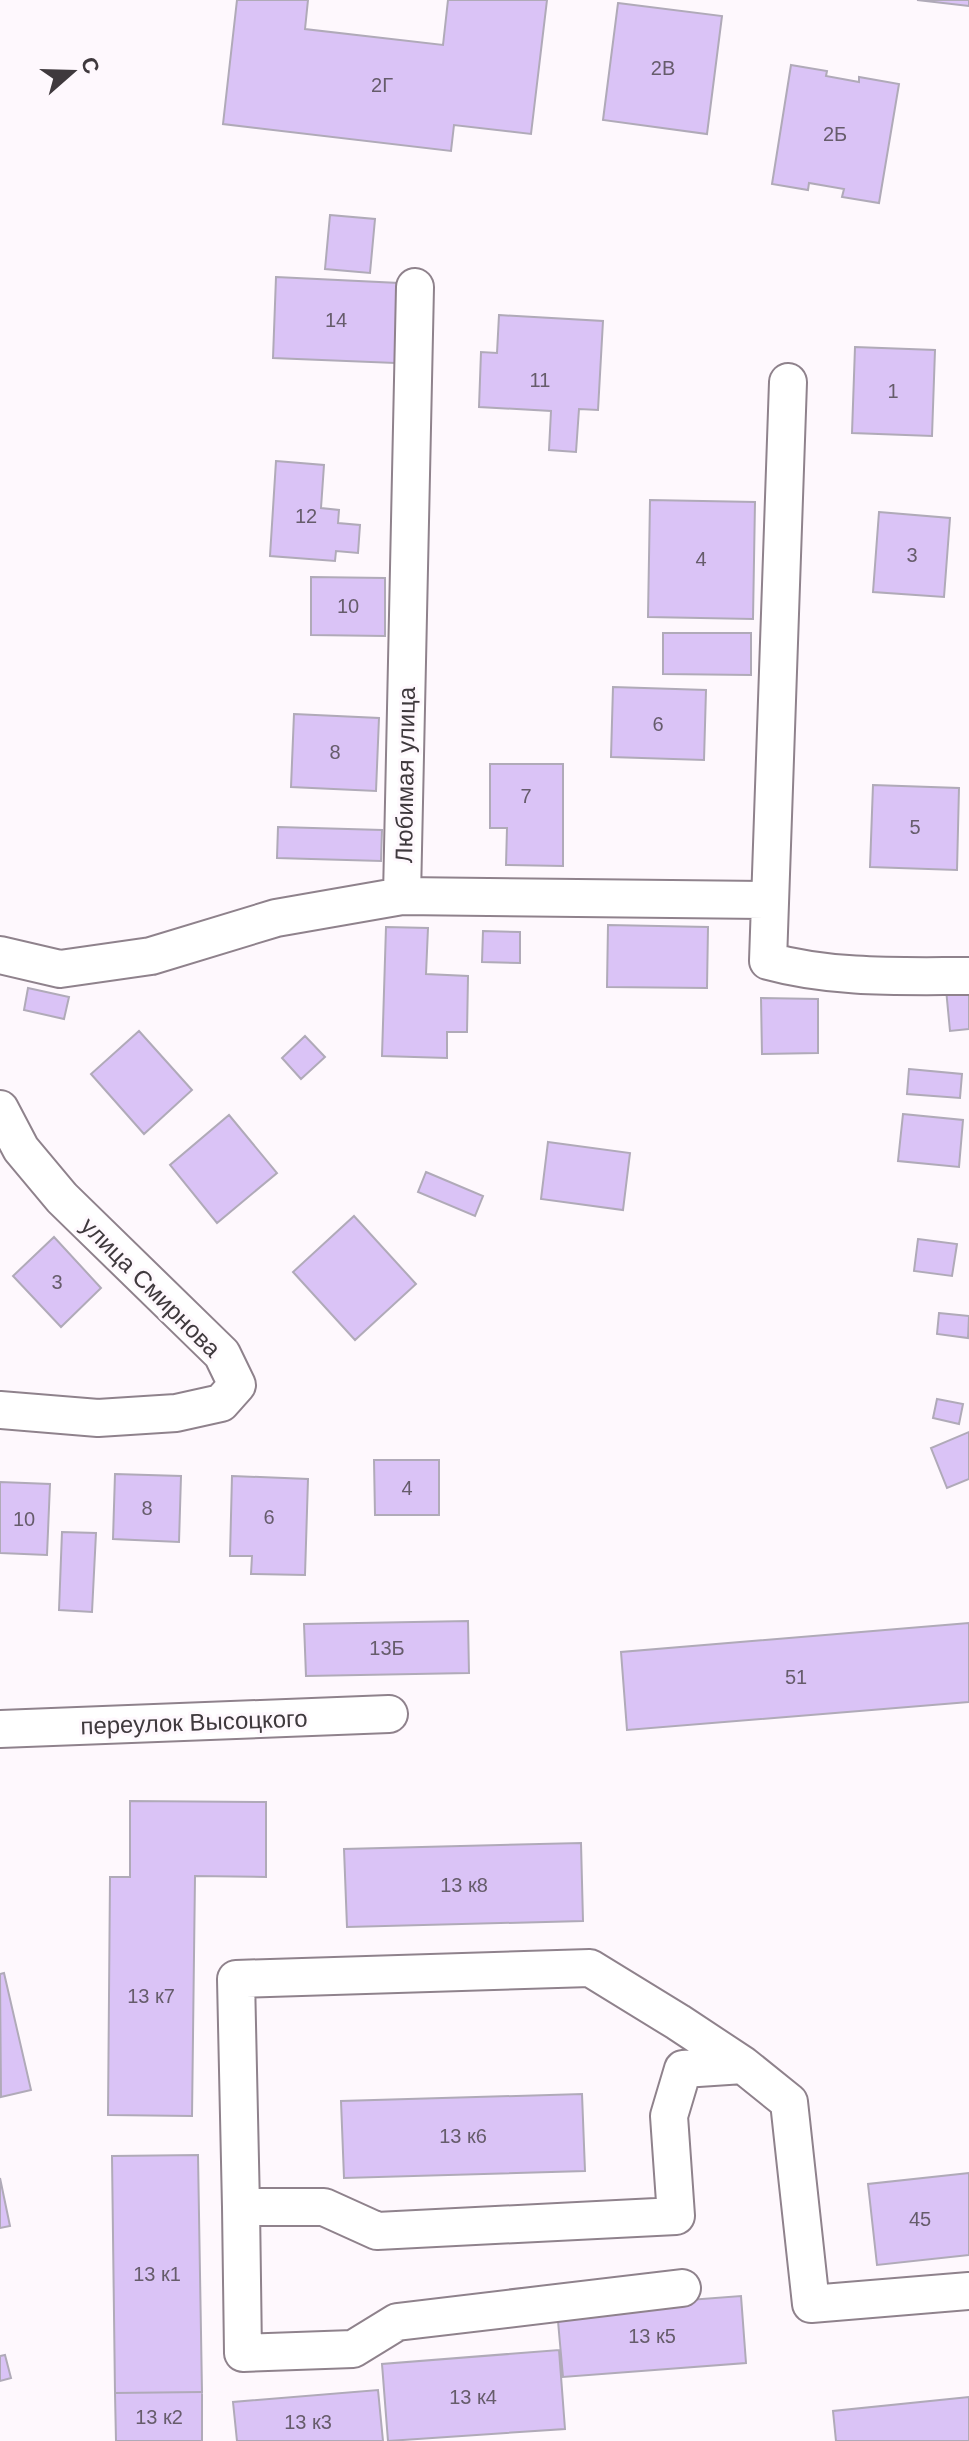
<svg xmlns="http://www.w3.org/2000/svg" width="969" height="2441" font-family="Arial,sans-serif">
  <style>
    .building { fill: #dac3f6; stroke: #b0aab8; stroke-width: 2 }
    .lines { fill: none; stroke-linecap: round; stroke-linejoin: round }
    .minor-casing { stroke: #8f828c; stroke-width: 40 }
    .minor { stroke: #fff; stroke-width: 36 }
    .labels { text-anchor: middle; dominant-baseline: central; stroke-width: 6; stroke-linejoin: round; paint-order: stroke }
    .number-label { font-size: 20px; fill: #665c6b }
    .street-label { font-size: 24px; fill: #3f393d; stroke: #fef8fd }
  </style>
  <rect width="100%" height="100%" fill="#fef8fd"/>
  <!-- building -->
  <path class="building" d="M237 0H308L305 29 443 45 448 0H547L531 134 454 125 451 151 223 124Z
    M917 0H969V6Z
    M618 3 722 16 707 134 603 120Z
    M791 65 827 71 826 76 859 82V77L899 84 879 203 842 197 844 189 809 183 808 190 772 184Z
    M330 215 375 219 370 273 325 269Z
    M276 277 399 283 395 363 273 358Z
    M499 315 603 321 598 410 579 409 576 452 549 450 551 411 479 407 481 352 497 353Z
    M855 347 935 350 932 436 852 433Z
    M276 461 324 465 321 508 339 510 338 523 360 525 358 553 336 551 335 561 270 556Z
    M650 500 755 502 753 619 648 617Z
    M879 512 950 518 944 597 873 592Z
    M311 577 385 578V636L311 635Z
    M663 633H751V675L663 674Z
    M613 687 706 690 704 760 611 757Z
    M294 714 379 718 376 791 291 787Z
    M490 764H563V866L506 865 507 828H490Z
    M873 785 959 788 957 870 870 867Z
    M278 827 382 830 381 861 277 858Z
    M608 925 708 927 707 988 607 987Z
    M386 927 428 928 426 974 468 976 467 1032H447V1058L382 1056Z
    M483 931 520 932V963L482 962Z
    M969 987V1029L950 1031 946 989Z
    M28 988 69 997 64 1019 24 1010Z
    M761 998 818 999V1053L762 1054Z
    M139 1031 192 1090 144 1134 91 1074Z
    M305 1036 325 1057 301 1079 282 1058Z
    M909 1069 962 1074 960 1098 907 1094Z
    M903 1114 963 1120 959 1167 898 1161Z
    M229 1115 277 1173 217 1223 170 1165Z
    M548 1142 630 1153 623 1210 541 1199Z
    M426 1172 483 1196 475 1216 418 1192Z
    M354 1216 416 1284 355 1340 293 1272Z
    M54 1237 101 1288 61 1327 13 1276Z
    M918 1239 957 1244 952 1276 914 1271Z
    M939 1313 969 1316 968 1338 937 1334Z
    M937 1399 963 1404 959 1424 933 1418Z
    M969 1432V1479L947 1488 931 1448Z
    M374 1460H439V1515H375Z
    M115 1474 181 1476 179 1542 113 1539Z
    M232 1476 308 1479 305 1575 251 1574 252 1556H230Z
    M0 1482 50 1484 47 1555 0 1553Z
    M62 1532 96 1533 92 1612 59 1610Z
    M468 1621 469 1673 306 1676 304 1624Z
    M969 1623V1702L627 1730 621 1652Z
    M130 1801 266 1802V1877L195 1876 192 2116 108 2115 110 1877H130Z
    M581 1843 583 1921 347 1927 344 1849Z
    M4 1973 31 2090 1 2097 0 1974Z
    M582 2094 585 2171 344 2178 341 2101Z
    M198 2155 202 2392 115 2393 112 2156Z
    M969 2173V2255L877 2265 868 2184Z
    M0 2178 10 2226 0 2228Z
    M741 2296 746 2363 563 2377 557 2310Z
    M559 2350 565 2429 388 2441 382 2364Z
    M5 2355 11 2378 0 2381V2356Z
    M378 2390 383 2441H237L233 2402Z
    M202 2392V2441H116L115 2393Z
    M969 2397V2441H836L833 2411Z"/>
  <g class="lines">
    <defs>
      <path id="minor" d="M788 382 768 961C833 979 902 976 969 976
        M402 896 415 287
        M0 955 60 969 151 956 276 918 402 896 769 900
        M0 1109 21 1149 62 1198 222 1354 237 1385 221 1403 176 1413 98 1418 0 1410
        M0 1729 389 1714
        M241 2207 236 1979 590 1968 678 2022 743 2065
        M682 2288 397 2322 353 2349 243 2353 241 2207H324L377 2231 676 2216 669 2116 683 2069 743 2065 789 2102 811 2304 969 2291"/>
    </defs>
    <!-- minor casing -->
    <use href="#minor" class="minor-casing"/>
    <!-- minor -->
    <use href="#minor" class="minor"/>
  </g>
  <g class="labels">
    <!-- number labels -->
    <g class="number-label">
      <text x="663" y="68">2В</text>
      <text x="382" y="85">2Г</text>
      <text x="835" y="134">2Б</text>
      <text x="336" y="320">14</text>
      <text x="540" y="380">11</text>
      <text x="893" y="391">1</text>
      <text x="306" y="516">12</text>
      <text x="912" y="555">3</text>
      <text x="701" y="559">4</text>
      <text x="348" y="606">10</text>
      <text x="658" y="724">6</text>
      <text x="335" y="752">8</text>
      <text x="526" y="796">7</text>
      <text x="915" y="827">5</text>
      <text x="57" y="1282">3</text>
      <text x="407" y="1488">4</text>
      <text x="147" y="1508">8</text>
      <text x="269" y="1517">6</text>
      <text x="24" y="1519">10</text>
      <text x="387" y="1648">13Б</text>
      <text x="796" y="1677">51</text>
      <text x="464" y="1885">13 к8</text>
      <text x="151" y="1996">13 к7</text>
      <text x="463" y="2136">13 к6</text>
      <text x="920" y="2219">45</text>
      <text x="157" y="2274">13 к1</text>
      <text x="652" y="2336">13 к5</text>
      <text x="473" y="2397">13 к4</text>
      <text x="159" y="2417">13 к2</text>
      <text x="308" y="2422">13 к3</text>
    </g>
    <!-- street labels -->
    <g class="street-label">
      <text transform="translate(405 775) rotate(-89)">Любимая улица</text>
      <text transform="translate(151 1287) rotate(45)">улица Смирнова</text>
      <text transform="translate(194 1722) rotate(-2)">переулок Высоцкого</text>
    </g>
  </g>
  <!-- north arrow -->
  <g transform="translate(72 72) rotate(70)" stroke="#fef8fd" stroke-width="6" paint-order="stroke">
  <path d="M0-6L14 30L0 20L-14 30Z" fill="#3f393d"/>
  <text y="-12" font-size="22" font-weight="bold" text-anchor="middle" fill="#3f393d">С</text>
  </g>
</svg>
